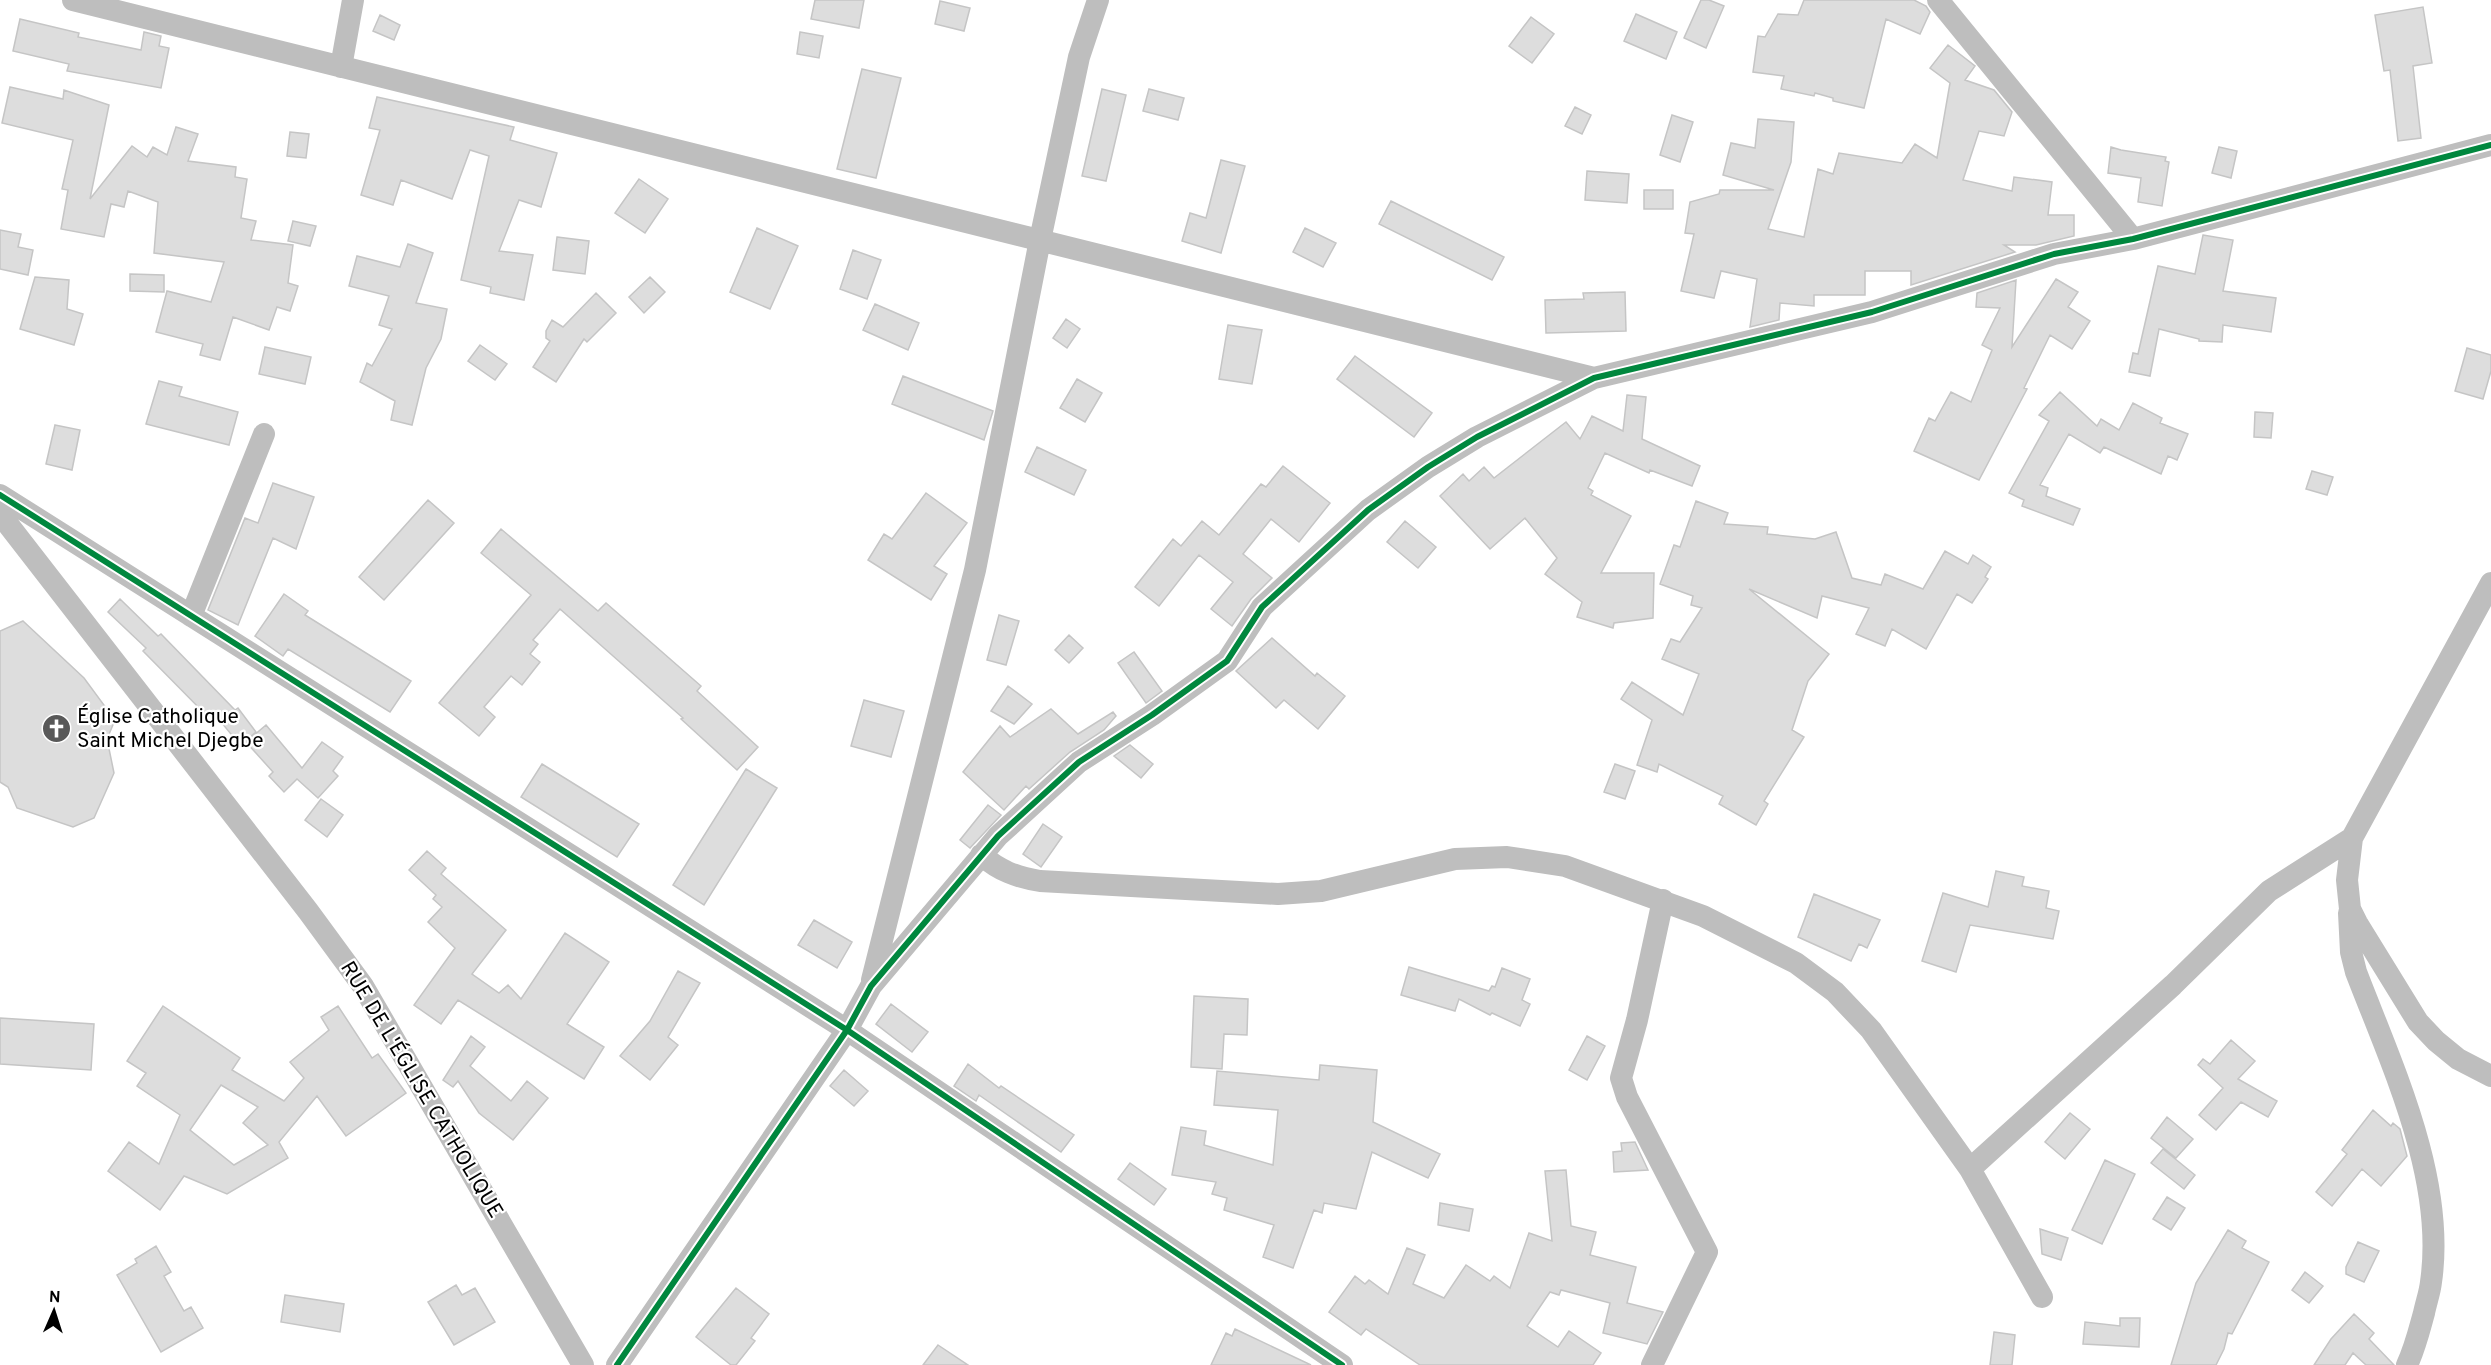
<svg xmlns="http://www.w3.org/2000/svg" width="2491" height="1365" font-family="Overpass,sans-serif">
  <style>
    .building { fill: #ddd; stroke: #c5c5c5; stroke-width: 1.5; fill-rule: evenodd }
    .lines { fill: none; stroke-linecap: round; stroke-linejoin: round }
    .minor { stroke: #bebebe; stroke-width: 22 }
    .cycleway-casing { stroke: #fff; stroke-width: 10 }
    .cycleway { stroke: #00873e; stroke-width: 6 }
    .labels { text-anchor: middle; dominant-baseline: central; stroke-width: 4.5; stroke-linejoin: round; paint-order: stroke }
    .poi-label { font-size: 21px; fill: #000; stroke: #fff; text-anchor: start }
    .street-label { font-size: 21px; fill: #000; stroke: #fff }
  </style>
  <rect width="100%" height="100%" fill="#fff"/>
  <!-- building -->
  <path class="building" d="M815 0H864L859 28 811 19Z
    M1701 0H1709L1724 6 1706 48 1684 38Z
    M1804 0H1914L1926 6 1930 12 1920 34 1886 19 1864 108 1833 101V98L1815 93 1814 96 1781 89 1784 76 1753 72 1758 36 1765 37 1778 14 1798 15Z
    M940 1 970 8 964 31 935 24Z
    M2423 7 2432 63 2413 66 2421 138 2398 141 2390 70 2384 71 2375 15Z
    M1636 14 1677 32 1666 59 1624 41Z
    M380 15 400 25 394 40 373 31Z
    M1531 17 1554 34 1532 63 1509 46Z
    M20 19 79 33 78 37 141 50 144 32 161 36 159 46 169 48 161 88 67 71 69 64 13 51Z
    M800 32 823 36 819 58 797 54Z
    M1948 45 1975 66 1965 80 1994 90 2012 112 2004 136 1979 131 1963 180 2012 191 2014 177 2052 182 2048 215H2074V236L2036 245H2004L2015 252 1911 285V271H1865V295H1814V306L1780 303 1779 320 1750 327 1757 279 1721 271 1714 298 1681 291 1694 234 1685 233 1690 202 1719 194 1720 190H1774L1723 175 1731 143 1755 148 1758 119 1794 122 1791 162 1768 229 1804 237 1818 169 1833 174 1839 153 1902 163 1915 144 1937 158 1950 83 1930 68Z
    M862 69 901 78 876 178 837 169Z
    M10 87 63 99 64 90 109 105 90 199 132 146 147 157 153 147 167 155 176 127 198 134 188 161 236 167 235 177 247 179 241 218 256 221 251 240 293 245 288 283 298 286 290 311 277 307 269 330 233 317 220 360 200 355 203 344 156 332 167 291 211 302 224 262 154 253 158 202 128 191 124 207 111 204 104 237 61 229 68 190 62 189 73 140 2 123Z
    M1102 89 1126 95 1106 181 1082 176Z
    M1149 89 1184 98 1178 120 1143 111Z
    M377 97 514 127 510 140 557 153 541 207 519 200 499 251 533 255 524 300 490 293 491 287 461 280 489 156 470 150 452 199 401 180 393 205 361 195 380 130 369 128Z
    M1575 107 1591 115 1582 134 1565 126Z
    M1672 115 1693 122 1680 162 1660 155Z
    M290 132 309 134 306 158 287 156Z
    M2111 147 2121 150 2166 157 2165 161 2169 162 2162 206 2138 202 2141 178 2108 173Z
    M2219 147 2237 151 2231 178 2212 173Z
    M1221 160 1245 166 1221 253 1182 241 1190 213 1206 218Z
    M1587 171 1629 174 1627 203 1585 200Z
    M639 179 668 199 645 233 615 213Z
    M1644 190H1673V209H1644Z
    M1391 201 1504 257 1492 280 1379 224Z
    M293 221 316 226 310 246 288 241Z
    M757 228 798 246 770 309 730 292Z
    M1305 228 1336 243 1323 267 1293 252Z
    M0 230 21 234 18 247 33 250 28 275 0 269Z
    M2203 235 2233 240 2223 291 2276 298 2271 332 2223 325 2222 342 2199 341V339L2159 329 2150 376 2129 372 2133 353 2138 354 2158 266 2195 274Z
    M557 237 589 241 585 274 553 270Z
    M408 244 433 253 416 303 447 309 441 339 426 368 412 425 391 420 395 401 360 382 367 363 372 366 392 329 379 325 389 296 349 286 357 256 400 267Z
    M853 250 881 260 867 299 840 289Z
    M130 274 164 275V292L130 291Z
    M35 277 69 280 67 309 83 314 74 345 20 329Z
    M650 277 665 292 644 313 629 297Z
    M2056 279 2078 292 2068 307 2090 321 2072 349 2050 335 2024 388 2027 389 1979 480 1914 451 1929 418 1935 421 1951 392 1971 402 1992 350 1982 345 2000 308 1976 307 1977 293 2016 280 2012 347Z
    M1625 292 1626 331 1546 333 1545 300 1584 299 1583 293Z
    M596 293 616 313 587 342 584 339 556 382 533 367 550 341 546 338V331L552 320 563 327Z
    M875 304 919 323 908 350 863 330Z
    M1066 319 1080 329 1067 348 1053 338Z
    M1228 325 1262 330 1252 384 1219 379Z
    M480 345 507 364 495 380 468 361Z
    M265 347 311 357 305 384 259 374Z
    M2467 348 2491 355V371L2483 399 2455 391Z
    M1355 356 1432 413 1414 437 1337 379Z
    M903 376 993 411 984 440 892 404Z
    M1077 379 1102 393 1085 422 1060 408Z
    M159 381 182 387 179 396 238 412 229 445 146 424Z
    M2060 392 2097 426 2101 419 2119 430 2133 403 2162 418 2160 423 2188 434 2177 460 2168 456 2161 474 2104 447 2100 453 2069 434 2040 485 2048 488 2046 496 2080 509 2073 525 2022 506 2024 500 2009 493 2049 421 2039 415Z
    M1627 395 1646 397 1642 439 1700 466 1692 486 1650 470 1649 473 1605 453 1588 488 1593 491 1591 495 1631 516 1601 573H1654L1653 618 1614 623 1613 628 1577 617 1582 602 1545 574 1557 558 1525 518 1490 549 1440 496 1463 474 1469 481 1484 467 1494 478 1566 422 1580 439 1592 416 1623 431Z
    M2255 412 2273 413 2271 438 2254 437Z
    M55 425 80 430 72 470 46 464Z
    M1037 447 1086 470 1074 495 1025 472Z
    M1283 466 1330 503 1299 542 1271 519 1243 554 1272 578 1251 599 1232 626 1211 609 1233 582 1199 555 1159 606 1135 587 1173 539 1181 546 1202 521 1219 535 1261 484 1266 487Z
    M2312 471 2333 477 2327 495 2306 489Z
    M273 483 314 497 296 549 273 538 238 625 208 610 245 518 258 523Z
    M926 493 967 523 934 566 947 574 931 600 868 560 884 534 892 539Z
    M428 500 454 523 384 600 359 577Z
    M1696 501 1728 513 1724 524 1768 527 1767 534 1815 539 1836 532 1852 578 1881 585 1885 574 1923 589 1945 551 1968 564 1973 555 1991 567 1985 577 1988 579 1972 603 1957 594 1926 649 1892 629 1885 646 1856 634 1869 608 1822 596 1817 618 1749 589 1829 654 1808 681 1792 730 1804 737 1764 801 1768 804 1756 825 1719 804 1723 796 1659 764 1657 772 1637 765 1652 720 1621 699 1632 682 1683 715 1699 674 1662 659 1671 639 1680 642 1702 608 1691 605 1693 596 1660 584 1674 545 1680 547Z
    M1405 521 1436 547 1418 568 1387 542Z
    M501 529 598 611 606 603 701 686 697 691 758 747 737 770 681 719 683 718 560 609 533 640 538 644 530 654 540 662 522 685 511 676 484 707 495 717 479 736 439 703 531 595 481 553Z
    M284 594 308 611 305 615 411 681 390 712 288 649 283 656 255 636Z
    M120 599 158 636 161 634 235 710 238 708 256 732 240 745 212 711 207 716 143 651 146 648 108 612Z
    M999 615 1019 621 1006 665 987 660Z
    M23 621 84 678 115 720 107 739 114 773 94 818 73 827 17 808 8 787 0 782V631Z
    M1069 635 1083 648 1069 663 1055 650Z
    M1272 638 1315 676 1317 673 1345 696 1318 729 1284 700 1276 708 1236 671Z
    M1134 652 1162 691 1146 703 1118 663Z
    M1008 686 1032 704 1014 724 991 711Z
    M864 700 904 711 891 757 851 746Z
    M1051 709 1078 734 1113 712 1116 716 1104 730 1070 752 1029 789 1026 786 1004 810 963 772 1000 726 1010 737Z
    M266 725 302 768 322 742 343 757 333 771 338 776 318 798 297 779 284 792 269 776 273 772 246 742Z
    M1130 745 1153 764 1141 778 1114 756Z
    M542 764 639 824 617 857 521 797Z
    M1615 764 1635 771 1625 799 1604 792Z
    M746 769 777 788 704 905 673 885Z
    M321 799 343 815 327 837 305 820Z
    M988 805 1001 815 970 848 960 840Z
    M1043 824 1062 837 1041 867 1023 854Z
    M427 851 446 868 441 874 506 930 472 974 499 993 508 985 521 999 565 933 609 962 567 1024 604 1047 584 1079 458 1000 441 1024 414 1005 455 948 428 922 442 907 433 899 436 895 409 870Z
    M1996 871 2024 877 2022 886 2049 891 2046 908 2059 911 2053 939 1970 925 1956 972 1922 961 1943 893 1988 907Z
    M1814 894 1880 920 1867 948 1859 944 1851 961 1798 937Z
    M814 920 852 942 837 968 798 945Z
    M1409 967 1489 991 1492 986 1495 987 1502 968 1530 979 1522 1000 1530 1004 1520 1026 1492 1013 1490 1015 1459 999 1455 1011 1401 995Z
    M678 971 700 983 668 1037 678 1045 650 1080 620 1056 650 1021Z
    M1194 996 1248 999 1247 1035 1224 1034 1222 1069 1191 1067Z
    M891 1004 928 1032 912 1052 876 1024Z
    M163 1006 240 1058 232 1070 284 1101 304 1078 290 1062 329 1030 321 1017 338 1006 372 1058 378 1054 406 1093 346 1136 317 1096 279 1142 288 1158 227 1194 184 1176 160 1210 108 1171 129 1142 159 1164 180 1115 137 1086 146 1073 127 1061ZM221 1085 258 1107 243 1123 268 1145 234 1165 190 1130Z
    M0 1018 94 1024 91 1070 0 1064Z
    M471 1036 485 1047 470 1066 511 1101 527 1081 548 1098 513 1140 479 1113 458 1081 453 1087 443 1080Z
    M1587 1036 1605 1046 1587 1080 1569 1070Z
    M2231 1040 2255 1061 2238 1079 2277 1101 2268 1117 2241 1102 2216 1130 2199 1115 2223 1088 2198 1065 2203 1059 2210 1064Z
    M968 1064 999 1088 1001 1086 1074 1135 1061 1152 979 1095 976 1101 954 1086Z
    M1320 1065 1377 1070 1373 1122 1440 1154 1428 1178 1372 1152 1356 1209 1324 1203 1322 1213 1314 1210 1293 1268 1263 1257 1274 1225 1224 1210 1227 1198 1212 1194 1216 1182 1172 1175 1181 1127 1206 1131 1204 1145 1273 1165 1278 1110 1214 1105 1217 1071 1319 1080Z
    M844 1070 868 1091 854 1106 830 1086Z
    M2373 1110 2391 1126 2393 1123 2400 1129 2407 1156 2381 1186 2362 1169 2332 1206 2316 1192 2347 1154 2342 1150Z
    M2070 1113 2090 1129 2065 1159 2045 1142Z
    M2167 1117 2193 1139 2176 1158 2151 1138Z
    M1635 1142 1648 1170 1614 1172 1613 1152 1622 1151 1621 1143Z
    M2163 1149 2195 1175 2184 1189 2151 1163Z
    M2105 1160 2135 1174 2102 1244 2072 1230Z
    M1130 1163 1166 1189 1154 1205 1118 1179Z
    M1566 1170 1571 1226 1596 1232 1590 1255 1636 1267 1627 1303 1663 1312 1647 1344 1603 1333 1610 1303 1561 1290 1559 1295 1550 1292 1527 1326 1558 1347 1569 1331 1601 1353 1593 1365H1420L1366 1329 1361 1335 1329 1312 1355 1276 1365 1284 1369 1280 1388 1294 1407 1248 1425 1255 1413 1284 1444 1298 1466 1265 1490 1281 1494 1276 1510 1288 1529 1233 1552 1241 1545 1171Z
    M2167 1197 2185 1208 2171 1230 2153 1219Z
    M1440 1203 1473 1209 1469 1231 1438 1225Z
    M2040 1229 2068 1238 2061 1260 2042 1254Z
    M2228 1230 2246 1241 2242 1248 2269 1262 2232 1334 2228 1333 2224 1349 2216 1365H2171L2196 1283Z
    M2358 1242 2379 1251 2364 1282 2346 1274V1267Z
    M156 1246 171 1272 164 1276 184 1311 191 1307 203 1328 161 1352 117 1275 137 1263 135 1259Z
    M2305 1272 2323 1286 2309 1303 2292 1290Z
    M456 1285 462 1295 475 1288 495 1322 454 1345 428 1302Z
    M736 1288 769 1314 751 1338 755 1341 736 1365H731L696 1337Z
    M285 1295 344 1304 340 1332 281 1322Z
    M2354 1314 2374 1333 2369 1339 2394 1365H2366L2353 1353 2345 1365H2314L2331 1339Z
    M2120 1318H2140L2139 1347 2083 1344 2085 1322 2120 1326Z
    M1235 1329 1311 1365H1211L1226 1333 1232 1336Z
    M1994 1332 2015 1335 2012 1365H1990Z
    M938 1345 968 1365H923Z"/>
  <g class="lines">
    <!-- minor -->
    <path class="minor" d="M73 0 1594 378
      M1938 0 2133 239
      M341 67 353 0
      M0 495 847 1030 1342 1365
      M0 514 308 911 363 986 583 1365
      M2491 583 2352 838 2347 880 2350 909 2357 923 2418 1022 2436 1041 2458 1059 2491 1076
      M191 616 264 434
      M981 855C1000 871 1016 877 1040 881L1278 894 1321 891 1455 859 1507 857 1565 866 1703 916 1796 963 1835 992 1871 1030 1970 1169 2042 1297
      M2349 913 2351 952 2356 972C2392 1066 2446 1179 2431 1282 2430 1292 2426 1303 2424 1313 2419 1331 2415 1348 2407 1365
      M872 980 975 570 1040 240 1079 57 1098 0
      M1970 1169 2173 985 2269 891 2352 838
      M617 1365 847 1030 871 986 998 836 1079 762 1152 715 1227 661 1262 607 1368 510 1428 467 1477 437 1594 378 1872 312 2054 254 2133 239 2491 145
      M1652 1365 1707 1252 1627 1097 1621 1078 1637 1020 1663 900"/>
    <defs>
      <path id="cycleway" d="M0 495 847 1030 1342 1365
        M617 1365 847 1030 871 986 998 836 1079 762 1152 715 1227 661 1262 607 1368 510 1428 467 1477 437 1594 378 1872 312 2054 254 2133 239 2491 145"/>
    </defs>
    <!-- cycleway casing -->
    <use href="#cycleway" class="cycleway-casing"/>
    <!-- cycleway -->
    <use href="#cycleway" class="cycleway"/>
  </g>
  <!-- icons -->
  <defs>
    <symbol id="church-disc" viewBox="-11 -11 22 22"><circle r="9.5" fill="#595959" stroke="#fff"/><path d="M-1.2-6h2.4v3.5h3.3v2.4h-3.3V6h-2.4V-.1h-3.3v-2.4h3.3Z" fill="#fff"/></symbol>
  </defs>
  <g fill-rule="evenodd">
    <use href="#church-disc" x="40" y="712" width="33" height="33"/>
  </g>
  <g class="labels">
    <!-- poi labels -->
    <g class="poi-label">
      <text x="77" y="717">Église Catholique<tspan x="77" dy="24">Saint Michel Djegbe</tspan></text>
    </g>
    <!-- street labels -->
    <g class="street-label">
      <text transform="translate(421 1090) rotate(59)">RUE DE L'ÉGLISE CATHOLIQUE</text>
    </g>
  </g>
  <!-- north arrow -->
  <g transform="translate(54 1311) rotate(3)" stroke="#ffffff" stroke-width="4.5" paint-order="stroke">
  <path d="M0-4.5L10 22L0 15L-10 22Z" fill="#000000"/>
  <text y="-9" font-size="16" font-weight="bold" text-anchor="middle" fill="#000000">N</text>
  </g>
</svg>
